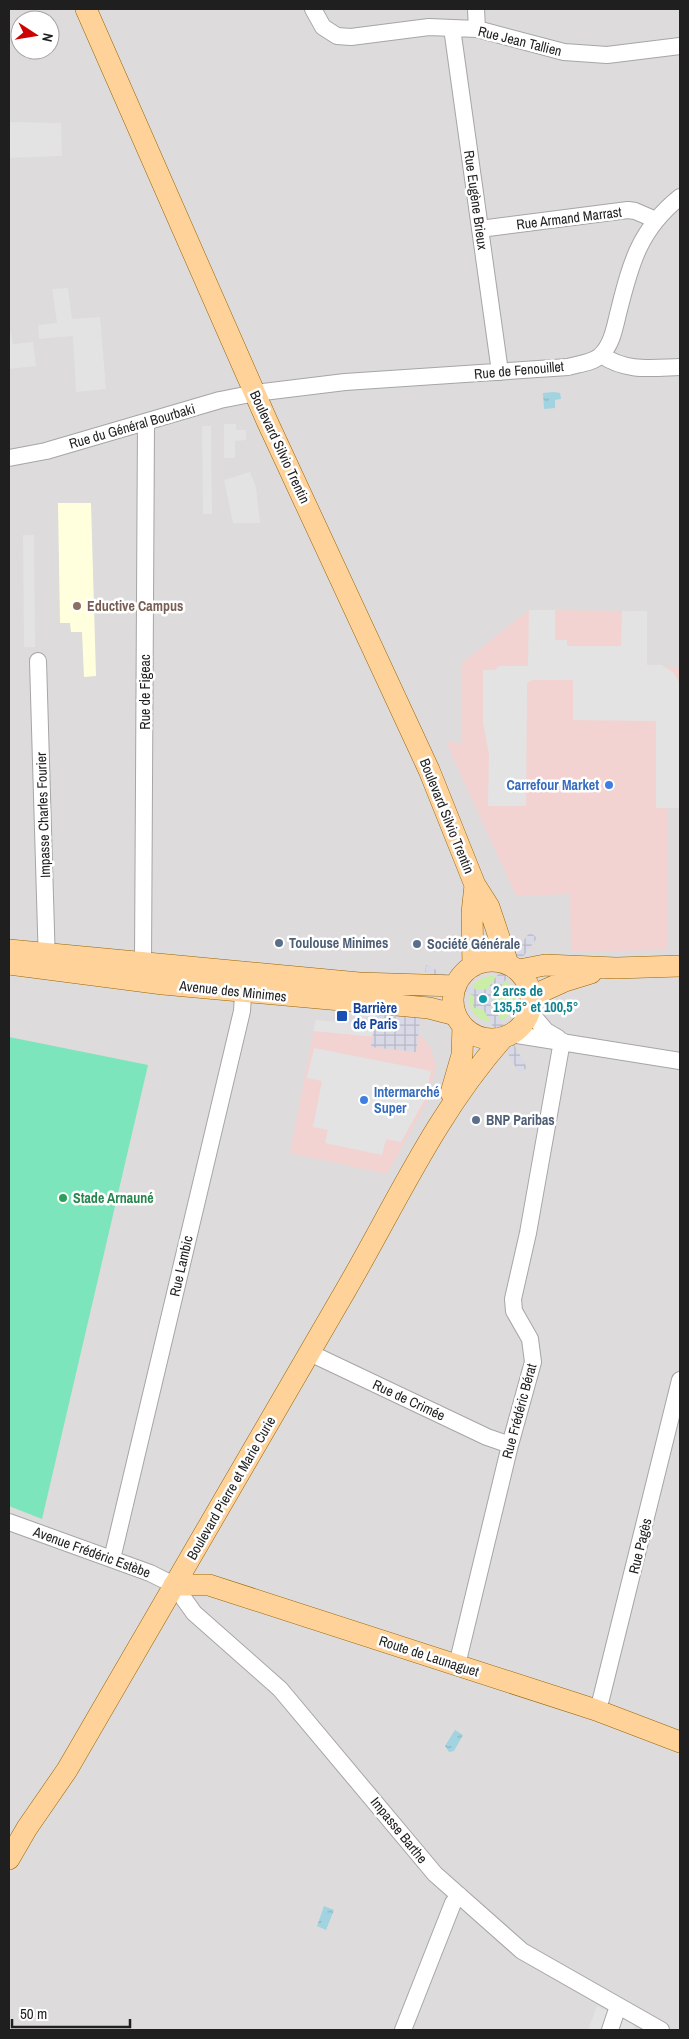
<svg xmlns="http://www.w3.org/2000/svg" width="689" height="2039" font-family="'Archivo Narrow',sans-serif">
  <style>
    .residential { fill: #dddbdb; fill-rule: evenodd }
    .commercial { fill: #f2d3d2 }
    .education { fill: #ffffde }
    .grass { fill: #caeea6 }
    .pitch { fill: #7ce5bb }
    .parking { fill: #e3e3e3 }
    .plaza { fill: url(#plaza-grid) }
    .water { fill: url(#water-ripples) }
    .lines { fill: none; stroke-linecap: round; stroke-linejoin: round }
    .minor-casing { stroke: #a6a6a6; stroke-width: 18 }
    .major-casing { stroke: #996500; stroke-width: 22 }
    .minor { stroke: #fff; stroke-width: 16 }
    .major { stroke: #ffd29a; stroke-width: 21 }
    .education-dot { fill: #8d6e63; stroke: #fff; stroke-width: 2 }
    .shop-dot { fill: #3f7fe0; stroke: #fff; stroke-width: 2 }
    .service-dot { fill: #5c6f8a; stroke: #fff; stroke-width: 2 }
    .culture-dot { fill: #0f9aa8; stroke: #fff; stroke-width: 2 }
    .transit-dot { fill: #1a4fb4; stroke: #fff; stroke-width: 2 }
    .leisure-dot { fill: #2e9e5b; stroke: #fff; stroke-width: 2 }
    .labels { text-anchor: middle; dominant-baseline: central; stroke-width: 5; stroke-linejoin: round; paint-order: stroke }
    .street-label { font-size: 14px; fill: #1f1f1f; stroke: #fff }
    .education-label { font-size: 14px; font-weight: bold; fill: #785e54; stroke: #fff; text-anchor: start }
    .shop-label { font-size: 14px; font-weight: bold; fill: #366cbe; stroke: #fff; text-anchor: end }
    .service-label { font-size: 14px; font-weight: bold; fill: #4e5e75; stroke: #fff; text-anchor: start }
    .culture-label { font-size: 14px; font-weight: bold; fill: #0d838f; stroke: #fff; text-anchor: start }
    .transit-label { font-size: 14px; font-weight: bold; fill: #164399; stroke: #fff; text-anchor: start }
    .leisure-label { font-size: 14px; font-weight: bold; fill: #27864d; stroke: #fff; text-anchor: start }
  </style>
  <defs>
    <pattern id="plaza-grid" width="8" height="8" patternUnits="userSpaceOnUse" patternTransform="scale(1.25)"><rect width="8" height="8" fill="#d8d8e6"/><path d="M0 4h8M4 0v8" fill="none" stroke="#b9b9c5"/></pattern>
    <pattern id="water-ripples" width="26" height="14" patternUnits="userSpaceOnUse" patternTransform="scale(1.25)"><rect width="26" height="14" fill="#a1d3e1"/><path d="M2 4q2-2 4 0t4 0M15 11q2-2 4 0t4 0" fill="none" stroke="#8ab5c1"/></pattern>
  </defs>
  <rect width="100%" height="100%" fill="#f0ece4"/>
  <!-- residential -->
  <path class="residential" d="M9 9H680V2030H9ZM20 20H50V50H20Z"/>
  <!-- commercial -->
  <path class="commercial" d="M529 610 647 611V665L680 668V808H668V950L571 952 570 894 516 896 446 742 461 743 462 663Z
    M316 1020 414 1032 423 1038 431 1049 435 1062V1069L429 1098 387 1174 290 1153Z"/>
  <!-- education -->
  <path class="education" d="M58 503H91L96 676 84 677 82 632H71L70 623H60Z"/>
  <!-- grass -->
  <path class="grass" d="M469 999a23 23 0 1 1 46 0a23 23 0 1 1-46 0Z"/>
  <!-- pitch -->
  <path class="pitch" d="M9 1037 148 1065 42 1519 9 1506Z"/>
  <!-- parking -->
  <path class="parking" d="M9 122 61 123 62 156 9 158Z
    M68 288 72 319 100 317 106 389 76 392 73 336 39 339 38 325 57 323 52 289Z
    M11 333 13 344 33 342 36 366 9 369V334Z
    M224 424H236V430H246V440L235 441V458H224Z
    M202 426H211L212 514H203Z
    M250 472 256 487 260 523H233L224 480Z
    M23 535H34L35 647H24Z
    M529 610H555V640H567V646H621L622 611H647V665H661L673 672 679 682 680 808H656V721L573 720V680H533L527 683 526 806H488L489 754 483 722V670H495L499 666H528Z
    M316 1020 338 1022 403 1028 399 1039 313 1031Z
    M314 1048 431 1071 425 1099 401 1142 386 1139 382 1155 325 1143 328 1130 313 1127 322 1081 307 1078Z
    M597 2006 635 2025 633 2030H588Z"/>
  <!-- plaza -->
  <path class="plaza" d="M530 932 537 938 495 994 493 1006 527 1068 519 1073 483 1009 473 1008 474 996 425 972 426 965 477 990 487 989Z
    M379 994 423 1000 416 1052 371 1047Z"/>
  <!-- water -->
  <path class="water" d="M554 392 560 393 561 399 555 400V408L544 409 543 393Z
    M455 1730 463 1735 454 1751 449 1752 445 1746Z
    M324 1906 334 1910 326 1930 317 1926Z"/>
  <g class="lines">
    <defs>
      <path id="minor" d="M313 9 323 27 337 36 351 37 429 27 477 29 564 52 607 55 680 46
        M476 9 477 29
        M452 28 500 372
        M480 229 628 210 635 211 656 220
        M601 355C627 372 650 368 680 367
        M9 458 46 451 220 400 255 393 345 382 568 367C578 364 592 363 600 356 613 344 615 325 619 310 631 262 640 229 680 197
        M38 661 47 964
        M143 963 146 422
        M530 1012 546 1031 558 1038
        M511 1034 680 1061
        M310 1353 487 1437 510 1445
        M9 1522 150 1573 174 1585 194 1613 280 1689 435 1874 522 1951 661 2030
        M112 1559 242 1011 244 980
        M457 1665 510 1445 533 1362 530 1339 514 1311 513 1299 528 1233 562 1041
        M596 1710 601 1699 680 1380
        M403 2030 453 1903 459 1895
        M610 2030 618 2006"/>
      <path id="major" d="M86 9 267 421 429 770 475 885 489 907 508 964
        M9 950 359 983 456 986
        M453 1000a39 39 0 1 1 78 0a39 39 0 1 1-78 0Z
        M9 964 163 984 429 1008 456 1015
        M473 966 472 913 475 885
        M519 970 545 965 616 968 680 966
        M532 996 565 981 591 973
        M451 1093 462 1055 463 1026
        M174 1585H209L596 1710 680 1742
        M9 1859 27 1828 67 1770C157 1613 249 1457 340 1300 392 1212 434 1116 502 1039"/>
    </defs>
    <!-- minor casing -->
    <use href="#minor" class="minor-casing"/>
    <!-- major casing -->
    <use href="#major" class="major-casing"/>
    <!-- minor -->
    <use href="#minor" class="minor"/>
    <!-- major -->
    <use href="#major" class="major"/>
  </g>
  <!-- markers -->
  <circle class="education-dot" cx="77" cy="606" r="5"/>
  <g class="shop-dot">
    <circle cx="609" cy="785" r="5"/>
    <circle cx="364" cy="1100" r="5"/>
  </g>
  <g class="service-dot">
    <circle cx="279" cy="943" r="5"/>
    <circle cx="417" cy="944" r="5"/>
    <circle cx="476" cy="1120" r="5"/>
  </g>
  <circle class="culture-dot" cx="483" cy="999" r="5"/>
  <rect class="transit-dot" x="336" y="1010" width="12" height="12" rx="2.5"/>
  <circle class="leisure-dot" cx="63" cy="1198" r="5"/>
  <g class="labels">
    <!-- street labels -->
    <g class="street-label">
      <text transform="translate(520 41) rotate(14)">Rue Jean Tallien</text>
      <text transform="translate(476 200) rotate(82)">Rue Eugène Brieux</text>
      <text transform="translate(569 218) rotate(-7)">Rue Armand Marrast</text>
      <text transform="translate(519 370) rotate(-5)">Rue de Fenouillet</text>
      <text transform="translate(132 426) rotate(-16)">Rue du Général Bourbaki</text>
      <text transform="translate(280 447) rotate(65)">Boulevard Silvio Trentin</text>
      <text transform="translate(145 692) rotate(-90)">Rue de Figeac</text>
      <text transform="translate(43 815) rotate(-92)">Impasse Charles Fourier</text>
      <text transform="translate(447 816) rotate(68)">Boulevard Silvio Trentin</text>
      <text transform="translate(233 991) rotate(6)">Avenue des Minimes</text>
      <text transform="translate(181 1266) rotate(-77)">Rue Lambic</text>
      <text transform="translate(409 1400) rotate(25)">Rue de Crimée</text>
      <text transform="translate(519 1411) rotate(-75)">Rue Frédéric Bérat</text>
      <text transform="translate(231 1488) rotate(-60)">Boulevard Pierre et Marie Curie</text>
      <text transform="translate(640 1546) rotate(-76)">Rue Pagès</text>
      <text transform="translate(92 1552) rotate(20)">Avenue Frédéric Estèbe</text>
      <text transform="translate(429 1656) rotate(18)">Route de Launaguet</text>
      <text transform="translate(399 1830) rotate(51)">Impasse Barthe</text>
    </g>
    <!-- education labels -->
    <g class="education-label">
      <text x="87" y="606">Eductive Campus</text>
    </g>
    <!-- shop labels -->
    <g class="shop-label">
      <text x="599" y="785">Carrefour Market</text>
      <text x="374" y="1092" text-anchor="start">Intermarché<tspan x="374" dy="16">Super</tspan></text>
    </g>
    <!-- service labels -->
    <g class="service-label">
      <text x="289" y="943">Toulouse Minimes</text>
      <text x="427" y="944">Société Générale</text>
      <text x="486" y="1120">BNP Paribas</text>
    </g>
    <!-- culture labels -->
    <g class="culture-label">
      <text x="493" y="991">2 arcs de<tspan x="493" dy="16">135,5° et 100,5°</tspan></text>
    </g>
    <!-- transit labels -->
    <g class="transit-label">
      <text x="353" y="1008">Barrière<tspan x="353" dy="16">de Paris</tspan></text>
    </g>
    <!-- leisure labels -->
    <g class="leisure-label">
      <text x="73" y="1198">Stade Arnauné</text>
    </g>
  </g>
  <!-- border -->
  <rect width="689" height="2039" fill="none" stroke="#1f1f1f" stroke-width="20"/>
  <!-- north arrow -->
  <g transform="translate(35 35) rotate(102)"><circle r="24" fill="#ffffff" stroke="#a5a5a5"/>
  <path d="M0-4L9 19L0 12L-9 19Z" fill="#cd0002"/>
  <text y="-8" font-size="14" font-weight="bold" text-anchor="middle" fill="#1f1f1f">N</text>
  </g>
  <!-- scale -->
  <path d="M12 2019v8h118v-8" fill="none" stroke="#1f1f1f" stroke-width="2.5"/>
  <text x="20" y="2019" font-size="15" fill="#1f1f1f" stroke="#ffffff" stroke-width="4" paint-order="stroke">50 m</text>
</svg>
